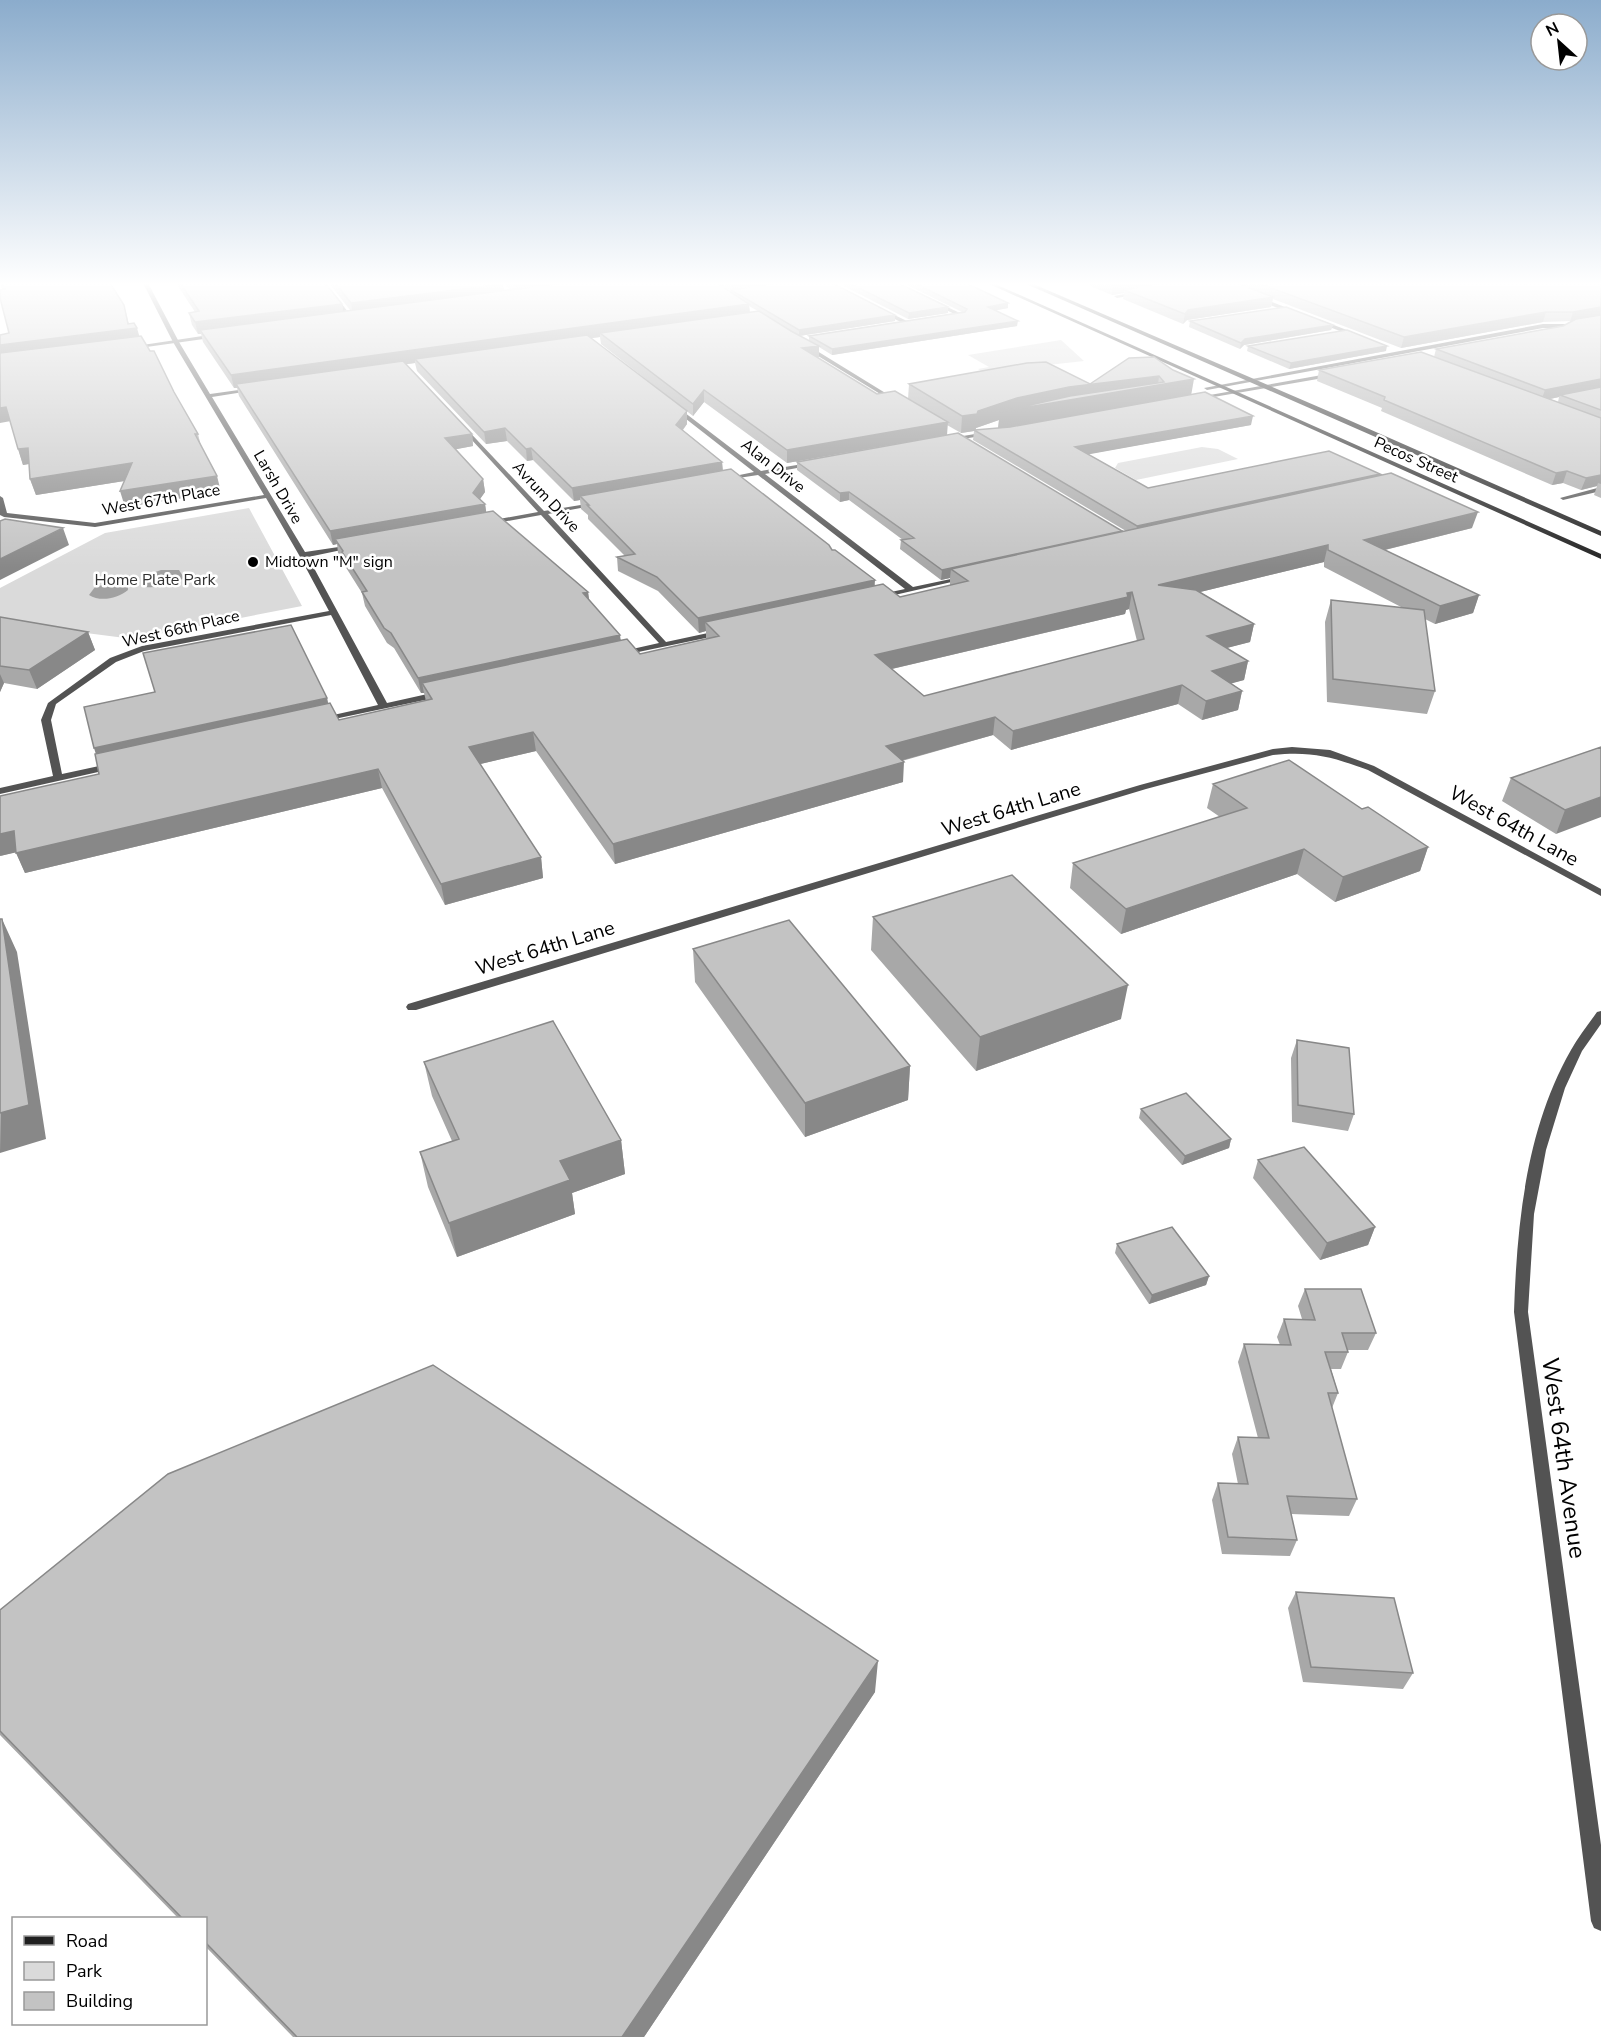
<svg xmlns="http://www.w3.org/2000/svg" width="1601" height="2037" font-family="'Nunito Sans',sans-serif">
  <style>
    .green { fill: #dadada }
    .water { fill: #a1a1a1 }
    .lines { fill: none; stroke-linecap: round; stroke-linejoin: round }
    .minor { fill: #535353; fill-rule: evenodd }
    .tertiary { fill: #535353; fill-rule: evenodd }
    .secondary { fill: #202020; fill-rule: evenodd }
    .wall { fill: #a8a8a8; fill-rule: evenodd }
    .shaded-wall { fill: #888 }
    .building { fill: #c3c3c3; stroke: #888; stroke-width: 1.5; fill-rule: evenodd }
    .poi-dot { fill: #000; stroke: #fff; stroke-width: 2 }
    .labels { text-anchor: middle; dominant-baseline: central; stroke-width: 5; stroke-linejoin: round; paint-order: stroke }
    .far-street-label { font-size: 16px; fill: #000; stroke: #fff }
    .far-poi-label { font-size: 16px; fill: #000; stroke: #fff; text-anchor: start }
    .far-park-label { font-size: 16px; fill: #313131; stroke: #fff }
    .street-label { font-size: 20px; fill: #000; stroke: #fff }
    .near-street-label { font-size: 24px; fill: #000; stroke: #fff }
  </style>
  <rect width="100%" height="100%" fill="#fff"/>
  <!-- green -->
  <path class="green" d="M1061 340 1084 361 983 372 978 369 989 367 968 355Z
    M1202 447 1218 449 1238 459 1136 480 1115 468 1118 463Z
    M249 508 302 606 133 639 0 622V588L105 533Z"/>
  <!-- water -->
  <path class="water" d="M161 570H179L184 578C173 584 154 590 141 586V580L151 578 147 575Z
    M114 582 128 585V590C117 599 100 602 89 595L95 587Z"/>
  <g class="lines">
    <!-- minor -->
    <path class="minor" d="M143 283H148L179 342 210 394 253 388 256 390 212 397 305 552 352 545 356 547 308 557 387 703 441 691 445 694 444 696 320 722V718L378 705 331 615 144 651 116 662 56 704 51 720 62 774 113 763 116 764V768L0 794V788L53 776 41 720 48 703 110 658 142 646 329 611 299 555 266 498 95 527 4 517 0 515V496L3 498 7 513 95 523 264 495 173 342Z
      M321 283H326L354 320H350Z
      M1142 291 1140 294 1117 298 1114 296Z
      M1256 296 1298 312 1299 313 1294 314 1254 299Z
      M933 302H937L964 315 959 316 933 304Z
      M880 308 909 322 910 323 905 324 878 311Z
      M1601 318V322L1570 328H1543L1207 390 1204 388 1543 324H1570Z
      M1318 319 1360 335 1361 336 1356 337 1316 322Z
      M805 346H809L900 402 895 403 805 348Z
      M1333 373 1335 376 1196 400 1193 398Z
      M672 406H676L761 471 815 462 816 463 813 465 765 474 913 587 965 576 969 578 877 599V595L905 589 758 475 725 480V478L754 472 672 408Z
      M461 423 544 511 599 502V504L597 505 548 514 666 642 722 630H725V634L619 656V652L659 643 541 515 485 525V521H488L538 512 459 426V424Z
      M987 432 989 433V435L948 441 945 439Z
      M1601 487V491L1563 500 1560 498Z
      M1292 747 1330 750 1374 766 1601 889V896L1368 770C1332 757 1312 751 1273 755L1146 789 416 1010H408L406 1007 408 1004 1140 785 1273 749Z"/>
    <!-- tertiary -->
    <path class="tertiary" d="M216 334 218 337 132 349 129 347Z
      M1601 1011V1024L1582 1051 1565 1088 1546 1150 1534 1214 1528 1312 1601 1845V1931L1594 1928 1591 1921 1514 1312C1517 1223 1526 1129 1571 1050 1578 1037 1588 1025 1597 1012Z"/>
    <!-- secondary -->
    <path class="secondary" d="M987 283H993L1601 554V559Z
      M1024 283H1031L1335 414 1601 531V536Z"/>
  </g>
  <!-- wall -->
  <path class="wall" d="M0 283H110L129 324 139 336 198 434 201 446 221 492 125 507 124 481 36 495 30 479 29 464 23 465 10 422 9 333 2 289Z
    M176 283H325L342 304 343 311 350 310 329 283H502L504 291 511 290 503 283H832L895 315V321L799 336 809 341V336L962 312 903 283H966L1008 308 996 310 1017 326 832 355 819 347V357H817L877 394 908 399 909 384H1090L1129 358 1191 394 1251 425 1088 454 1148 488 1380 474 1379 476 1472 528 1385 550 1479 595 1473 613 1435 624 1425 619 1435 691 1427 714 1327 702 1325 622 1331 600 1403 608 1324 567V562L1200 592 1254 624 1250 642 1226 648 1248 661 1244 680 1231 683 1242 691 1238 710 1202 720 1178 704 1011 750 993 735 902 761 903 782 615 864 536 751 480 764 541 857 543 878 445 905 382 788 25 873 16 852 0 856 99 774 327 698 328 704 339 720 426 701 424 693H421L394 648 387 643 365 606 362 593 345 566 343 560 338 553 337 544 333 545 239 396 237 388H234L203 342 201 334H198L192 325 189 313 195 312ZM762 285 731 290V293L725 289H732ZM749 306 758 311 750 312ZM600 337 601 344 693 416 704 402 787 463 947 435V425L961 433 974 431 973 440 1126 531H1122L797 462V470L840 502 849 500 903 540H901L900 549 941 580 950 578V586L900 597 875 585 832 550 723 471 722 462 683 430 687 424V411L591 338ZM415 363 417 371 486 444 507 441 527 461 533 460 574 501 580 500 581 509 588 515V519L625 556 617 557 618 571 658 591 699 633 706 631V639L640 654 621 640 589 600 588 592 486 512 485 504 480 499 485 492 483 479 456 449 473 446 472 434 406 364ZM999 420 998 428 976 430V428ZM1129 609 1137 641 924 696 892 669 1125 614 1126 610Z
    M838 283H898L948 313 908 319Z
    M1083 283H1601V498L1594 495 1597 486 1581 490 1563 483 1552 485 1381 411 1382 408 1317 381 1319 370 1434 357 1436 349 1563 326 1572 321 1543 322 1401 348 1273 299 1271 307 1187 320 1183 324 1123 299 1124 293 1112 295ZM1559 397 1558 402 1550 399Z
    M1190 321 1333 325 1331 330 1244 345 1240 349 1189 327Z
    M1248 346 1386 351 1289 369 1247 351Z
    M0 617 88 632 95 650 37 689 4 683 0 692Z
    M1601 747 1556 834 1502 801 1511 778Z
    M1213 784 1362 809 1428 847 1420 871 1335 902 1297 874 1121 934 1070 888 1073 863 1220 817 1207 808Z
    M873 917 1121 1019 976 1071 871 950Z
    M693 949 910 1066 908 1100 805 1137 695 982Z
    M1297 1040 1354 1114 1348 1131 1292 1122 1291 1058Z
    M424 1062 621 1140 625 1174 572 1193 575 1214 457 1257 428 1187 420 1152 452 1141 432 1096Z
    M1141 1109 1231 1139 1229 1148 1182 1165 1139 1118Z
    M1258 1160 1375 1227 1368 1245 1320 1260 1253 1178Z
    M1117 1244 1209 1276 1206 1285 1149 1304 1115 1253Z
    M1305 1289 1376 1333 1368 1350H1348V1352L1341 1369H1331L1338 1393 1332 1408 1357 1499 1349 1516 1291 1514 1297 1540 1290 1556 1222 1554 1212 1500 1218 1483 1238 1484 1232 1454 1238 1437 1258 1438 1238 1362 1244 1344 1280 1345 1277 1337 1284 1319H1302L1298 1306Z
    M1296 1592 1413 1673 1403 1689 1303 1682 1288 1608Z
    M0 1610 875 1692 644 2037H293L206 1947V1918H178L0 1735Z"/>
  <!-- shaded-wall -->
  <path class="shaded-wall" d="M514 283H601L516 294Z
    M735 283H780L732 289V284Z
    M1125 283H1174L1124 290V293L1112 295 1113 285Z
    M503 284 505 295 353 315 351 303Z
    M1273 297 1271 307 1187 320 1183 324 1185 314 1188 310Z
    M1008 303V308L988 312V307Z
    M342 304 344 316 200 330 201 334H198L195 322Z
    M749 304 750 316 600 333V337L418 362 415 359V363L238 388 236 384 237 388H234L231 375Z
    M124 305 130 329 137 328 141 342 0 360V345Z
    M948 307V313L908 319 909 313Z
    M1601 307V316L1570 322 1573 312Z
    M1546 312 1543 322 1401 348 1404 337Z
    M895 315V321L799 336V330Z
    M1018 321 1017 326 832 355V349Z
    M1333 325 1331 330 1244 345 1240 349 1241 343 1245 339Z
    M819 346V357L802 360V348Z
    M1387 346 1386 351 1289 369 1291 363Z
    M1159 376 1158 385 1194 379 1191 396 998 429 999 420 976 428 975 431 974 430V431L961 433 962 416 1017 398 1069 387Z
    M1601 379V390L1560 395 1559 397 1541 401 1545 390Z
    M704 390V402L693 416V404Z
    M6 407 11 421 0 423V408Z
    M687 411V424L677 437 676 425Z
    M1253 416 1251 425 1074 457 1075 447Z
    M948 422 947 435 787 463V450Z
    M505 428 507 441 486 444 484 432Z
    M472 434 473 446 447 451 445 438Z
    M28 448 34 463 23 465 18 449Z
    M531 448 533 460 527 461 526 449Z
    M722 462 723 475 580 496V500L574 501 572 488Z
    M132 463 137 479 36 495 30 479Z
    M1567 471 1563 483 1552 485 1556 473Z
    M1380 474 1377 484 1135 537 1137 526Z
    M1601 475V484L1598 483 1597 486 1581 490 1586 478Z
    M217 476 221 492 125 507 120 491Z
    M483 479 485 492 475 506 485 504 487 517 335 539 337 544 333 545 330 531 473 493Z
    M849 492V500L840 502V493Z
    M1478 512 1472 528 1360 556 1364 540Z
    M63 528 69 545 0 580V559Z
    M1121 540 951 569 950 578 941 580 942 570Z
    M1328 545 1324 562 1155 603 1158 585Z
    M875 580 874 595 705 622 706 631 699 633 698 618Z
    M588 592 590 606 583 593Z
    M1132 592 1129 609 1126 610 1125 614 874 673 875 655Z
    M1479 595 1473 613 1435 624 1440 606Z
    M1254 624 1250 642 1204 654 1207 636Z
    M88 632 95 650 37 689 29 670Z
    M620 635 622 650 422 683 424 693H421L418 678Z
    M1248 661 1244 680 1208 690 1212 671Z
    M0 674 4 683 0 692Z
    M1182 685 1178 704 1011 750 1013 731Z
    M1242 691 1238 710 1202 720 1206 701Z
    M327 698 330 713 99 764 94 748Z
    M995 717 993 735 885 765 886 746Z
    M533 732 536 751 472 766 469 747Z
    M904 762 903 782 615 864 613 844Z
    M378 769 382 788 25 873 16 853Z
    M1601 797V817L1556 834 1565 810Z
    M14 831 22 851 0 856V834Z
    M1428 847 1420 871 1335 902 1343 877Z
    M1304 849 1297 874 1121 934 1126 909Z
    M541 857 543 878 445 905 441 884Z
    M2 919 17 952 46 1139 0 1153Z
    M1128 985 1121 1019 976 1071 980 1037Z
    M910 1066 908 1100 805 1137V1103Z
    M1231 1139 1229 1148 1182 1165 1185 1156Z
    M621 1140 625 1174 572 1193 575 1214 457 1257 449 1223 560 1161Z
    M1375 1227 1368 1245 1320 1260 1327 1243Z
    M1209 1276 1206 1285 1149 1304 1152 1295Z
    M878 1661 875 1692 644 2037H622Z"/>
  <!-- building -->
  <path class="building" d="M2 283H110L124 305 128 324 134 323 137 328 0 345V335L9 333 0 298V290L5 289Z
    M180 283H325L342 304 195 322 189 313 199 311Z
    M335 283H502L503 284 351 303Z
    M563 283H717L749 304 231 375 200 330Z
    M776 283H832L895 315 799 330 731 290Z
    M849 283H898L948 307 909 313Z
    M914 283H966L1008 303 988 307 1018 321 832 349 809 336 965 312 967 309Z
    M1108 283H1125L1113 285Z
    M1160 283H1237L1273 297 1188 310 1185 314 1124 290Z
    M1258 283H1601V307L1573 312H1546L1404 337Z
    M1286 307 1333 325 1245 339 1241 343 1190 321Z
    M759 311 791 331 819 346 802 348 877 394 895 391 948 422 787 450 704 390 693 404 600 333Z
    M1601 315V379L1545 390 1436 349 1563 326 1576 319Z
    M1347 330 1387 346 1291 363 1248 346Z
    M587 335 687 411 676 425 722 462 572 488 531 448 526 449 505 428 484 432 415 359Z
    M141 336 150 351H154L174 392 198 434H195L217 476 120 491 132 463 30 479 28 448 18 449 6 407 0 408V353Z
    M1421 352 1601 418V475L1586 478 1567 471 1556 473 1384 400 1385 397 1319 370Z
    M1154 357 1173 370 1194 379 999 412 1070 396 1164 382 1159 376 1069 387 1017 398 978 411 977 414 962 416 909 384 1027 363 1046 362 1090 384 1129 358Z
    M403 361 472 434 445 438 483 479 473 493 485 504 330 531 236 384Z
    M1601 387V410L1560 395Z
    M1205 392 1253 416 1075 447 1148 488 1329 451 1380 474 1137 526 974 430 1010 427Z
    M958 433 1122 531 942 570 901 540 914 538 849 492 840 493 797 462Z
    M731 469 829 545 832 550H835L875 580 698 618 657 577 617 557 635 554 587 505H589L580 496Z
    M1391 473 1478 512 1364 540 1479 595 1440 606 1328 550V545L1158 585 1196 590 1254 624 1207 636 1248 661 1212 671 1242 691 1206 701 1182 685 1013 731 995 717 886 746 904 762 613 844 533 732 469 747 541 857 441 884 378 769 16 853 14 831 0 834V796L99 774 95 754 330 703 339 720 432 699 422 683 627 639 640 654 719 636 705 622 883 584 900 597 968 581 951 569ZM1132 592 1144 639 924 696 875 655 1128 597 1127 593Z
    M493 511 588 592 583 593 620 635 418 678 391 633 384 628 362 592 367 591 342 552 343 551 335 539Z
    M5 519 63 528 0 559V521Z
    M1331 600 1424 610 1435 691 1333 679Z
    M0 617 88 632 29 670 0 666Z
    M291 625 327 698 94 748 84 707 155 692 143 653Z
    M1601 747V797L1565 810 1511 778Z
    M1289 760 1362 809 1368 807 1428 847 1343 877 1304 849 1126 909 1073 863 1247 808 1213 784Z
    M1012 875 1128 985 980 1037 873 917Z
    M0 919H2L29 1105 0 1113Z
    M789 920 910 1066 805 1103 693 949Z
    M553 1021 621 1140 560 1161 570 1180 449 1223 420 1152 459 1139 424 1062Z
    M1297 1040 1349 1048 1354 1114 1298 1105Z
    M1186 1093 1231 1139 1185 1156 1141 1109Z
    M1304 1147 1375 1227 1327 1243 1258 1160Z
    M1172 1227 1209 1276 1152 1295 1117 1244Z
    M1305 1289H1361L1376 1333H1342L1348 1352H1325L1338 1393H1328L1357 1499 1287 1496 1297 1540 1228 1537 1218 1483 1248 1484 1238 1437 1269 1438 1244 1344 1291 1345 1284 1319 1315 1320Z
    M433 1365 878 1661 622 2037H297L206 1943V1918H182L0 1731V1610L168 1474Z
    M1296 1592 1394 1598 1413 1673 1311 1667Z"/>
  <!-- sky -->
  <linearGradient id="sky" x2="0" y2="1"><stop stop-color="#8baccc"/><stop offset="0.5" stop-color="#fff"/><stop offset="1" stop-color="#fff" stop-opacity="0"/></linearGradient>
  <rect width="1601" height="568" fill="url(#sky)"/>
  <!-- markers -->
  <circle class="poi-dot" cx="253" cy="562" r="6"/>
  <g class="labels">
    <!-- far-street labels -->
    <g class="far-street-label">
      <text transform="translate(1416 460) rotate(24)">Pecos Street</text>
      <text transform="translate(773 466) rotate(38)">Alan Drive</text>
      <text transform="translate(278 487) rotate(60)">Larsh Drive</text>
      <text transform="translate(546 497) rotate(47)">Avrum Drive</text>
      <text transform="translate(161 500) rotate(-10)">West 67th Place</text>
      <text transform="translate(181 629) rotate(-13)">West 66th Place</text>
    </g>
    <!-- far-poi labels -->
    <g class="far-poi-label">
      <text x="265" y="562">Midtown "M" sign</text>
    </g>
    <!-- far-park labels -->
    <g class="far-park-label">
      <text x="155" y="580">Home Plate Park</text>
    </g>
    <!-- street labels -->
    <g class="street-label">
      <text transform="translate(1011 809) rotate(-17)">West 64th Lane</text>
      <text transform="translate(1514 826) rotate(29)">West 64th Lane</text>
      <text transform="translate(545 948) rotate(-17)">West 64th Lane</text>
    </g>
    <!-- near-street labels -->
    <g class="near-street-label">
      <text transform="translate(1564 1458) rotate(82)">West 64th Avenue</text>
    </g>
  </g>
  <!-- legend -->
  <rect x="12" y="1917" width="195" height="108" fill="#ffffff" stroke="#999999" stroke-width="1.5"/>
  <rect x="24" y="1936" width="30" height="9" fill="#202020" stroke="#999999" stroke-width="1.5"/>
  <text x="66" y="1947" font-size="18" fill="#000000">Road</text>
  <rect x="24" y="1962" width="30" height="18" fill="#dadada" stroke="#999999" stroke-width="1.5"/>
  <text x="66" y="1977" font-size="18" fill="#000000">Park</text>
  <rect x="24" y="1992" width="30" height="18" fill="#c3c3c3" stroke="#999999" stroke-width="1.5"/>
  <text x="66" y="2007" font-size="18" fill="#000000">Building</text>
  <!-- north arrow -->
  <g transform="translate(1559 42) rotate(333)"><circle r="28" fill="#ffffff" stroke="#999999" stroke-width="1.5"/>
  <path d="M0-4.5L10 22L0 15L-10 22Z" fill="#000000"/>
  <text y="-9" font-size="16" font-weight="bold" text-anchor="middle" fill="#000000">N</text>
  </g>
</svg>
